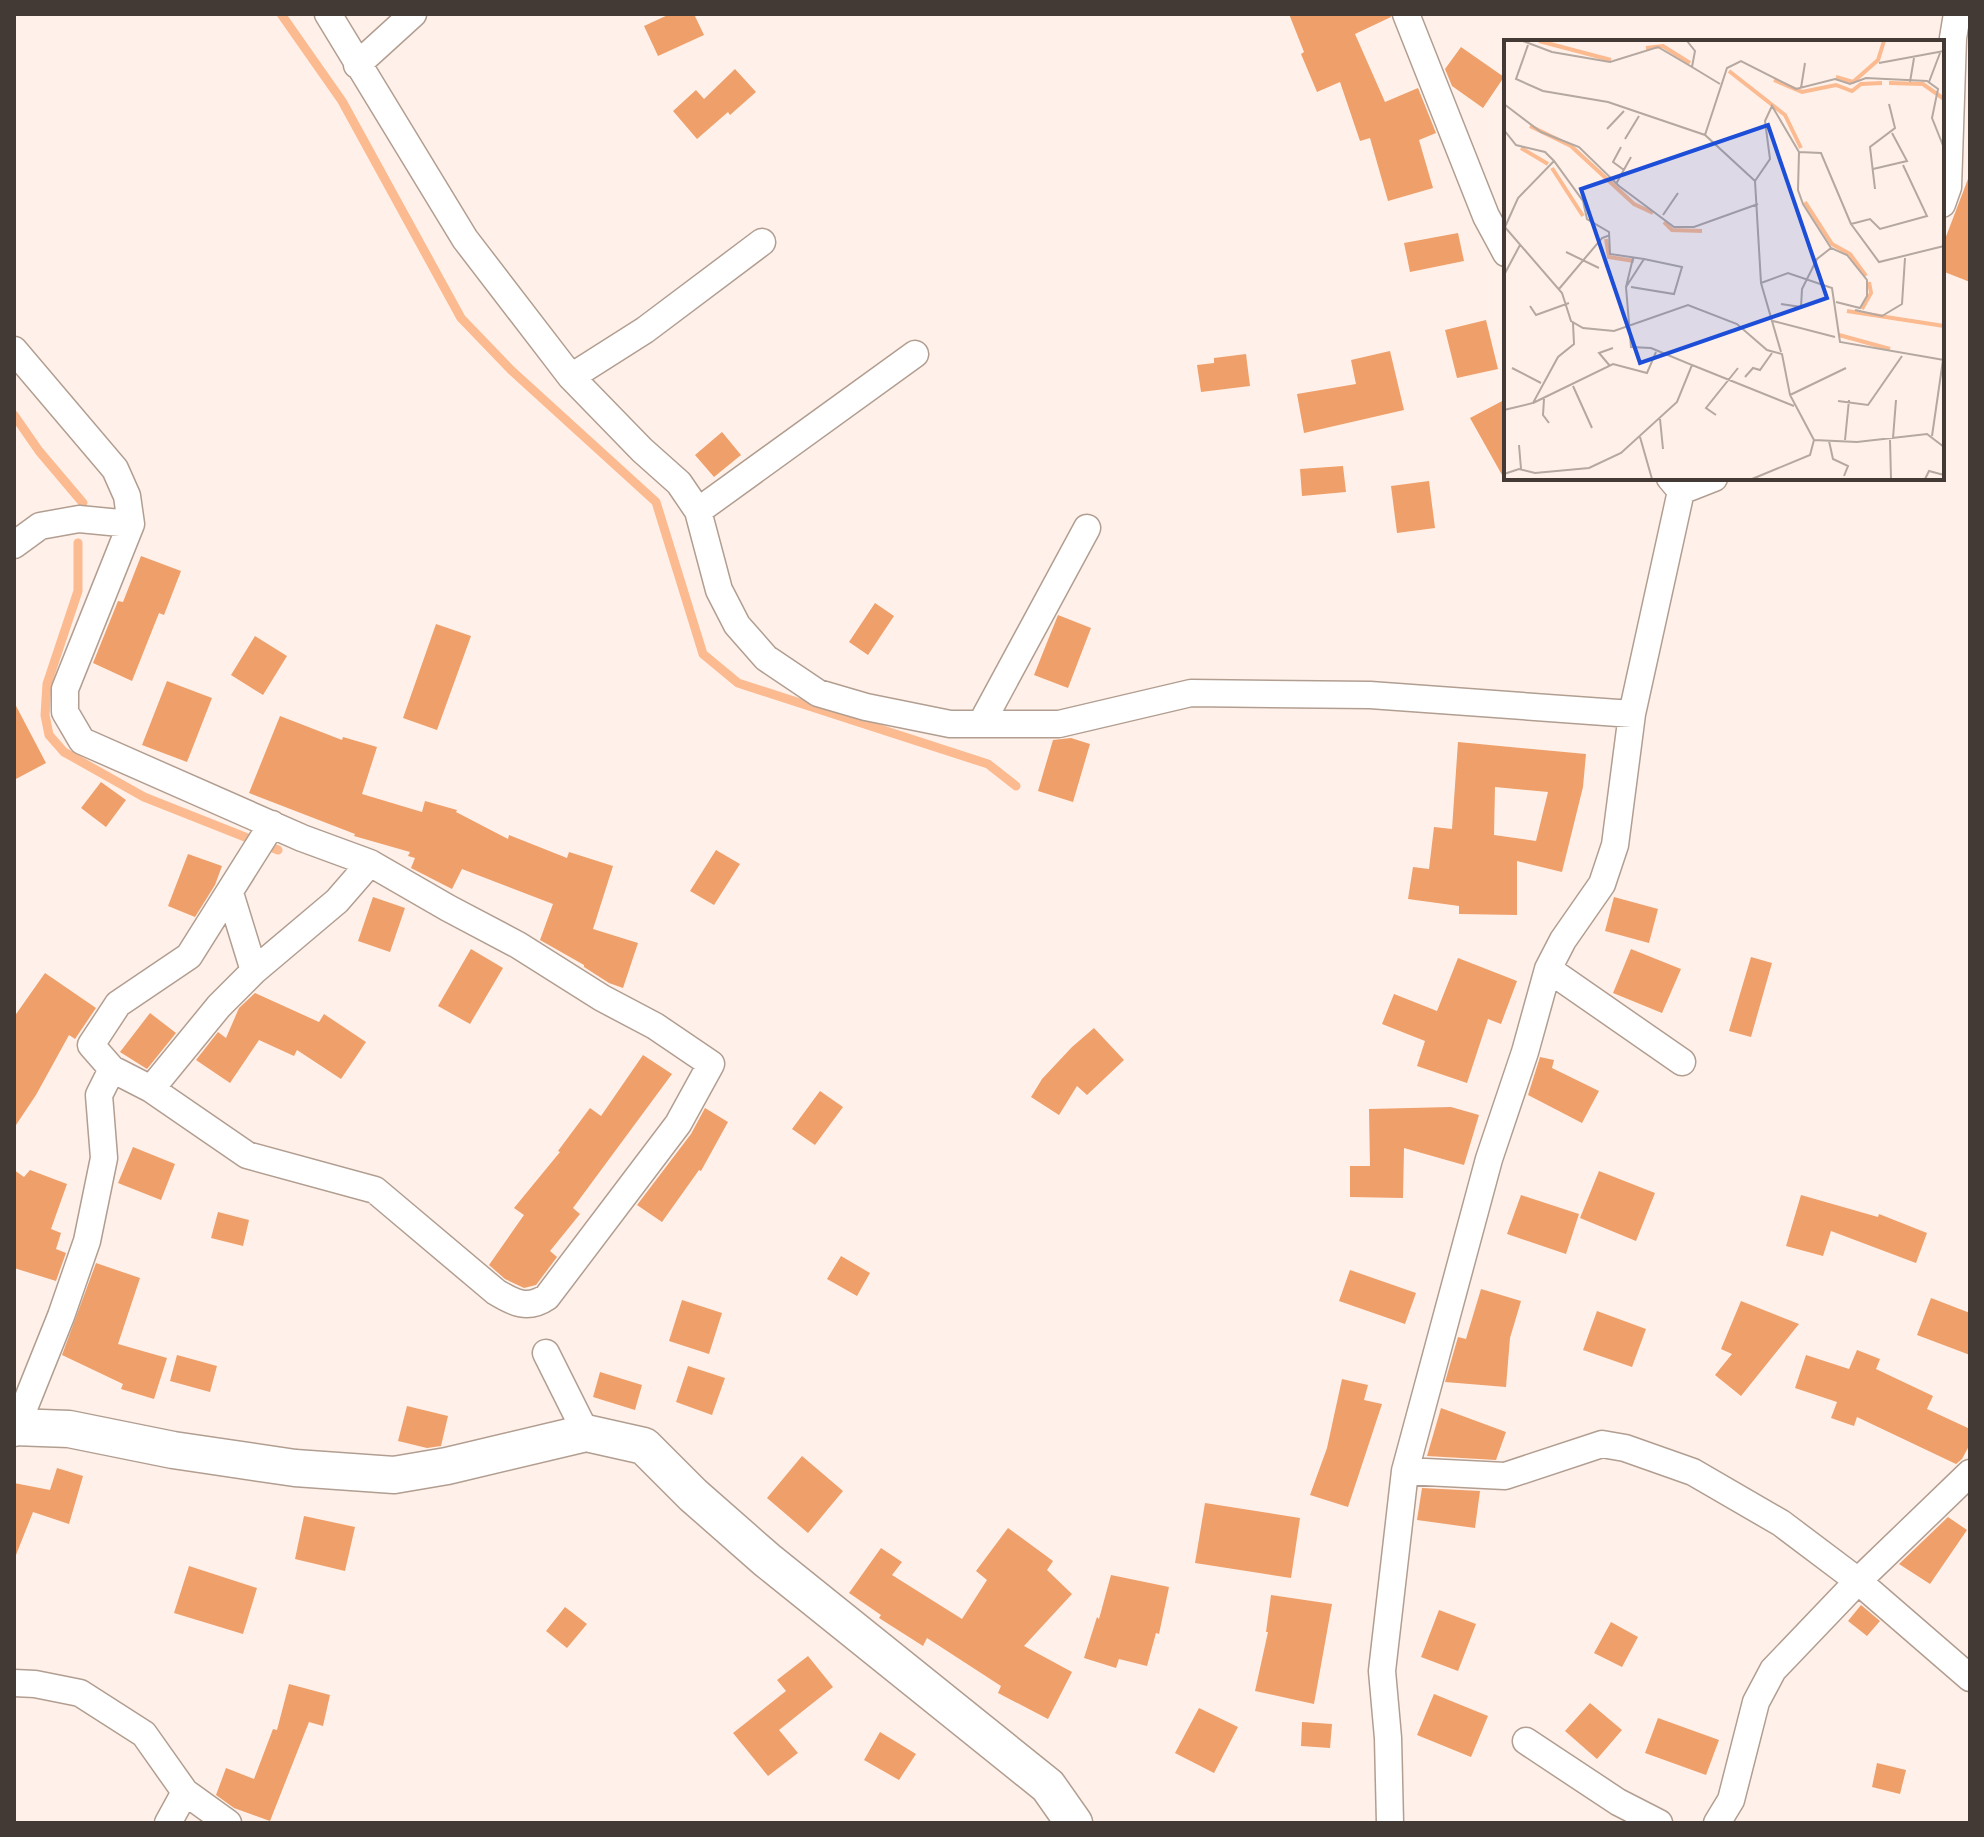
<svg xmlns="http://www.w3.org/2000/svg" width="1984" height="1837" font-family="Rubik,sans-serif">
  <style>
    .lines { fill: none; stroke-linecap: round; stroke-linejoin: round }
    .stream { stroke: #fbba90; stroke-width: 9 }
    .building { fill: #ee9f6a; fill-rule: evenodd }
    .minor-casing { stroke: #b29e91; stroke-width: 29 }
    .secondary-casing { stroke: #b29e91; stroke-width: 39 }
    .minor { stroke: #fff; stroke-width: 26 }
    .secondary { stroke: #fff; stroke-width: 36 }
    .inset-river { fill: none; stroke: #fbba90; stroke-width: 4 }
    .inset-road { fill: none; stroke: #b4a8a1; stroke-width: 2 }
    .view { fill: #1d4ed8; fill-opacity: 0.15; stroke: #1d4ed8; stroke-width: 4 }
    .inset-edge { fill: none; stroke: #433a35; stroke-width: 4 }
  </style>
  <rect width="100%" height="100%" fill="#fff1e9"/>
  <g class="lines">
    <!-- stream -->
    <path class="stream" d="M281 14 342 101 461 318 511 370 656 502 703 654 738 683 988 764 1016 786
      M14 415 39 451 83 503
      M78 543V591L47 684 45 715 49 735 64 752 144 797 278 850"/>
  </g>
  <!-- building -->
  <path class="building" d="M670 14H694L704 35 658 56 644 26Z
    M1289 14H1390L1391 17 1355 34 1385 102 1418 88 1436 133 1419 140 1433 188 1388 201 1370 138 1360 141 1340 82 1317 92 1301 54 1304 52Z
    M1461 47 1504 77 1483 108 1452 86 1445 69Z
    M735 69 756 92 730 115 728 112 697 139 673 111 696 90 704 99Z
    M1968 179H1970V282L1942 271V247Z
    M1458 233 1464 261 1410 272 1404 243Z
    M1486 320 1498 369 1457 378 1445 330Z
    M1390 351 1404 410 1304 433 1297 394 1356 384 1351 360Z
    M1246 354 1250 386 1201 392 1197 365 1214 363V358Z
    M1506 399V482L1470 418Z
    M722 432 741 455 714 477 695 455Z
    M1343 466 1346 492 1302 496 1300 469Z
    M1429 481 1435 528 1397 533 1391 486Z
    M141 556 181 571 164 615 159 613 132 681 93 663 118 601 123 602Z
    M875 603 894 616 868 655 849 642Z
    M1058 615 1091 628 1068 688 1034 675Z
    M436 624 471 636 437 730 403 718Z
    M255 636 287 656 263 695 231 675Z
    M167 681 212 698 187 762 142 745Z
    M14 702 46 763 14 780Z
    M280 716 342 740 343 737 377 747 362 794 422 812 425 801 457 810 456 812 508 839 509 835 567 858 569 852 613 866 593 929 638 943 623 988 609 983 584 967V965L540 940 553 904 462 869 452 889 411 868 415 858 408 856 410 852 354 836 355 834 249 793Z
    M1071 738 1090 744 1073 802 1038 791 1053 740Z
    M1458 742 1586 754 1583 787 1562 872 1517 861V915L1459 914V906L1408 899 1413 867 1429 869 1434 827 1452 829ZM1495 787 1548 792 1536 841 1494 835Z
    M101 782 126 800 106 827 81 808Z
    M716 850 740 864 714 905 690 891Z
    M188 854 222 866 215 885 195 917 168 906Z
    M373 897 405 908 390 952 358 941Z
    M1614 897 1658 909 1649 943 1605 931Z
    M471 949 503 968 470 1024 438 1006Z
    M1631 949 1681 969 1662 1013 1613 993Z
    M1751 957 1772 963 1751 1037 1729 1031Z
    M1458 958 1517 981 1501 1024 1488 1019 1467 1083 1417 1066 1425 1041 1382 1024 1394 994 1437 1011Z
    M45 973 96 1008 75 1039 69 1035 36 1095 14 1128V1017Z
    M255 993 319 1022 324 1014 366 1042 341 1079 297 1050 294 1056 259 1040 230 1083 196 1060 218 1032 226 1038 239 1008Z
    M150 1013 176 1033 147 1069 120 1052Z
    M1094 1028 1124 1060 1087 1095 1077 1086 1059 1115 1031 1097 1042 1079 1072 1047Z
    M643 1055 672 1074 573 1208 580 1214 550 1251 557 1257 536 1285 524 1288 505 1279 489 1265 524 1215 514 1208 560 1152 558 1151 590 1108 601 1116Z
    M1540 1057 1554 1060 1552 1068 1599 1091 1582 1123 1528 1095Z
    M820 1091 843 1107 815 1145 792 1129Z
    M1451 1107 1479 1115 1464 1165 1404 1148 1403 1198 1350 1197V1166H1370L1369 1109Z
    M705 1108 728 1122 701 1171 699 1170 662 1222 637 1205 691 1134Z
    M133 1147 175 1164 161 1200 118 1183Z
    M14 1170 24 1177 30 1170 67 1184 51 1229 61 1233 56 1249 66 1253 56 1281 14 1268Z
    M1599 1171 1655 1193 1636 1241 1580 1218Z
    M1521 1195 1579 1214 1566 1254 1507 1234Z
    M1801 1195 1878 1217 1879 1214 1927 1233 1916 1263 1831 1231 1823 1256 1786 1246Z
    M218 1212 249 1220 243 1246 211 1238Z
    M841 1256 870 1273 857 1296 827 1279Z
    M96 1263 140 1278 118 1344 167 1358 154 1399 121 1389 123 1384 62 1355Z
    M1350 1270 1416 1293 1405 1324 1339 1301Z
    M1481 1289 1521 1301 1510 1338 1506 1387 1445 1382 1458 1337 1466 1339Z
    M1931 1298 1970 1313V1355L1917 1335Z
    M682 1300 722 1313 709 1354 669 1341Z
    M1741 1301 1799 1324 1741 1396 1715 1375 1732 1354 1721 1349Z
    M1597 1311 1646 1329 1632 1367 1583 1350Z
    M1857 1350 1880 1359 1876 1369 1933 1396 1927 1409 1970 1429V1444L1962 1459 1956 1464 1857 1417 1854 1426 1831 1418 1837 1402 1795 1388 1806 1355 1849 1369Z
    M177 1355 217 1366 210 1392 170 1381Z
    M688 1366 725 1378 712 1415 676 1402Z
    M600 1372 642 1385 635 1410 593 1397Z
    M1342 1379 1368 1385 1364 1400 1382 1404 1348 1507 1310 1495 1327 1448Z
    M407 1406 448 1416 441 1446 427 1448 398 1441Z
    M1441 1408 1506 1432 1496 1460 1427 1456Z
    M802 1456 843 1491 808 1533 767 1498Z
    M57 1468 83 1476 69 1524 33 1512 16 1555H14V1483L50 1490Z
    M1422 1488 1480 1491 1475 1528 1417 1520Z
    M1205 1503 1300 1518 1291 1578 1195 1563Z
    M304 1516 355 1527 345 1571 295 1559Z
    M1948 1517 1967 1530 1930 1584 1899 1564Z
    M1008 1528 1053 1561 1047 1570 1072 1594 1024 1646 1072 1672 1048 1719 998 1693 1001 1686 927 1638 923 1646 879 1618 881 1615 849 1593 881 1548 902 1562 892 1575 962 1619 987 1580 976 1571Z
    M189 1566 257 1588 243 1634 174 1613Z
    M1111 1575 1169 1587 1159 1634 1156 1633 1147 1666 1119 1659 1116 1668 1084 1658 1097 1617 1099 1619Z
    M1271 1595 1332 1604 1314 1704 1255 1691 1268 1632H1266Z
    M1861 1605 1880 1621 1867 1636 1848 1621Z
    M565 1607 587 1624 567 1648 546 1631Z
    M1439 1610 1476 1624 1458 1671 1421 1657Z
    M1611 1622 1638 1637 1622 1667 1594 1653Z
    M808 1656 833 1687 779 1730 798 1753 768 1776 733 1733 786 1691 777 1680Z
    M289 1684 330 1695 323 1726 309 1722 270 1821 234 1808 216 1795 226 1768 254 1779 273 1729 277 1730Z
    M1434 1694 1488 1716 1471 1757 1417 1735Z
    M1590 1703 1622 1730 1597 1759 1565 1731Z
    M1199 1708 1238 1727 1214 1773 1175 1753Z
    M1658 1718 1719 1740 1706 1775 1645 1753Z
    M1302 1722 1332 1724 1330 1748 1301 1746Z
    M880 1732 916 1754 899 1780 864 1760Z
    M1877 1763 1906 1770 1900 1794 1872 1787Z"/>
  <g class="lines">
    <defs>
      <path id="minor" d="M328 14 465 239 571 377 642 450 679 483 698 511 719 590 737 625 766 658 818 693 866 707 950 724H1059L1191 693 1370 695 1632 714
        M1406 14 1486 216 1506 253
        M357 65 413 14
        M1942 204 1948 187 1953 38 1957 14
        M14 350 115 469 127 496 131 524 65 689V712L82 741 302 838 370 863 337 901 254 971 219 1006 151 1089 112 1069 99 1095 104 1158 87 1241 61 1316 14 1433
        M571 377 645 330 762 242
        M1681 491 1714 478
        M698 511 915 354
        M14 545 40 526 79 519 131 524
        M981 724 1087 528
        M230 893 254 971
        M1548 969 1682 1062
        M112 1069 91 1045 118 1004 189 956 272 824
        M151 1089 247 1155 375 1190 496 1292C514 1303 528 1310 547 1297L678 1124 711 1064 655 1026 602 998 518 945 448 908 370 863
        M546 1353 586 1433
        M1405 1471 1505 1476 1602 1444 1625 1448 1693 1472 1781 1523 1858 1581 1970 1678
        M14 1683 35 1684 80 1693 144 1734 185 1792 228 1823
        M1526 1741 1618 1802 1659 1823
        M168 1823 185 1792
        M1390 1823 1388 1738 1382 1671 1405 1471 1489 1159 1525 1052 1548 969 1563 940 1602 884 1615 845 1632 714 1681 491 1670 478
        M1717 1823 1731 1800 1756 1702 1773 1670 1858 1581 1970 1473"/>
      <path id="secondary" d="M14 1427 69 1429 173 1450 295 1468 394 1475 447 1466 586 1433 644 1446 693 1495 767 1560 1048 1786 1074 1823"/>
    </defs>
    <!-- minor casing -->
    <use href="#minor" class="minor-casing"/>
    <!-- secondary casing -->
    <use href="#secondary" class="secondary-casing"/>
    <!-- minor -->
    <use href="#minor" class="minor"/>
    <!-- secondary -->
    <use href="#secondary" class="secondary"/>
  </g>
  <!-- overview -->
  <g transform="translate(1504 40)">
    <rect width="440" height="440" fill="#fff1e9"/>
    <path class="inset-river" d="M35 1 107 20M142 8 159 6 186 23M225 31 281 75 297 108M332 37 349 42 357 35 374 20 380 1M270 40 298 52 332 45 348 51 357 44 378 43M385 43 419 44 440 59M26 86 67 106 130 164 149 173M17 108 44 124M48 128 79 176M301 162 328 204 346 214 362 236M160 182 168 190 198 191M102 199 105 217 130 221M358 269 367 253 365 242M343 271 440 286M335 295 386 309"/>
    <path class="inset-road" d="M19 1 48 12 106 22 154 7 188 27 191 11 183 1M24 5 12 39 39 51 104 62 201 95 251 141 257 243 277 312M375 23 440 11M188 27 216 44M406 42 410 18M425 42 436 13M297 48 301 23M0 64 37 92 75 107 115 146 170 187H190L254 164M103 89 120 71M0 90 12 105 41 112 50 121 79 161 83 179 105 192 106 214 140 219 122 247 127 307 147 308 188 325 173 362 117 413 85 428 31 433 15 429 0 434M201 95 223 28 237 21 292 49 331 39 346 44 362 38 423 41 434 49 428 78 440 108M121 99 135 76M117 107 109 122 120 130M295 112 317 113 347 184 366 179 376 189 423 176 399 125M369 129 403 121 388 93M251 141 266 119 261 81 268 66 295 112 294 150 299 164 327 208 343 215 363 240V256L356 268 332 262M112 144 127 117M371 149 366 107 391 88 385 64M159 175 174 153M347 184 375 222 440 206M0 186 58 253 67 281 79 288 110 291 184 265 233 284 263 310 278 314 286 355 310 400 353 402 423 394 440 407M1 187 14 158 50 121M62 212 95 228M0 235 16 205M257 243 284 233 328 248 336 302 440 320M122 247 129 218M127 247 170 254 178 227 140 219M55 249 98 198 106 195M277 264 297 267 298 249 313 219 327 208M26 266 32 275 65 263M351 270 378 276 398 264 401 218M269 281 331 297M188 325 290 366M106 326 95 313 109 308M8 328 37 343M241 337 249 328 256 330 268 313M69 346 88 388M286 355 342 328M40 359 39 375 45 383M334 361 364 365 398 316M29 363 109 324 143 333 152 312M0 370 29 363 54 317 70 304 69 283M212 375 202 368 234 328M156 379 159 409M428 396 439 320M136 397 148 439M389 398 392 360M341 400 345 360M386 400 387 439M325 401 329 419 344 426 340 436M15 405 17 429M248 439 306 415 310 400M421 439 425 431 440 435"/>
    <path class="view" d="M264 85 323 258 136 323 77 149Z"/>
    <rect width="440" height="440" class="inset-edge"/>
  </g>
  <!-- border -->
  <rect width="1984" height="1837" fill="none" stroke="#433a35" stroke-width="32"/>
</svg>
